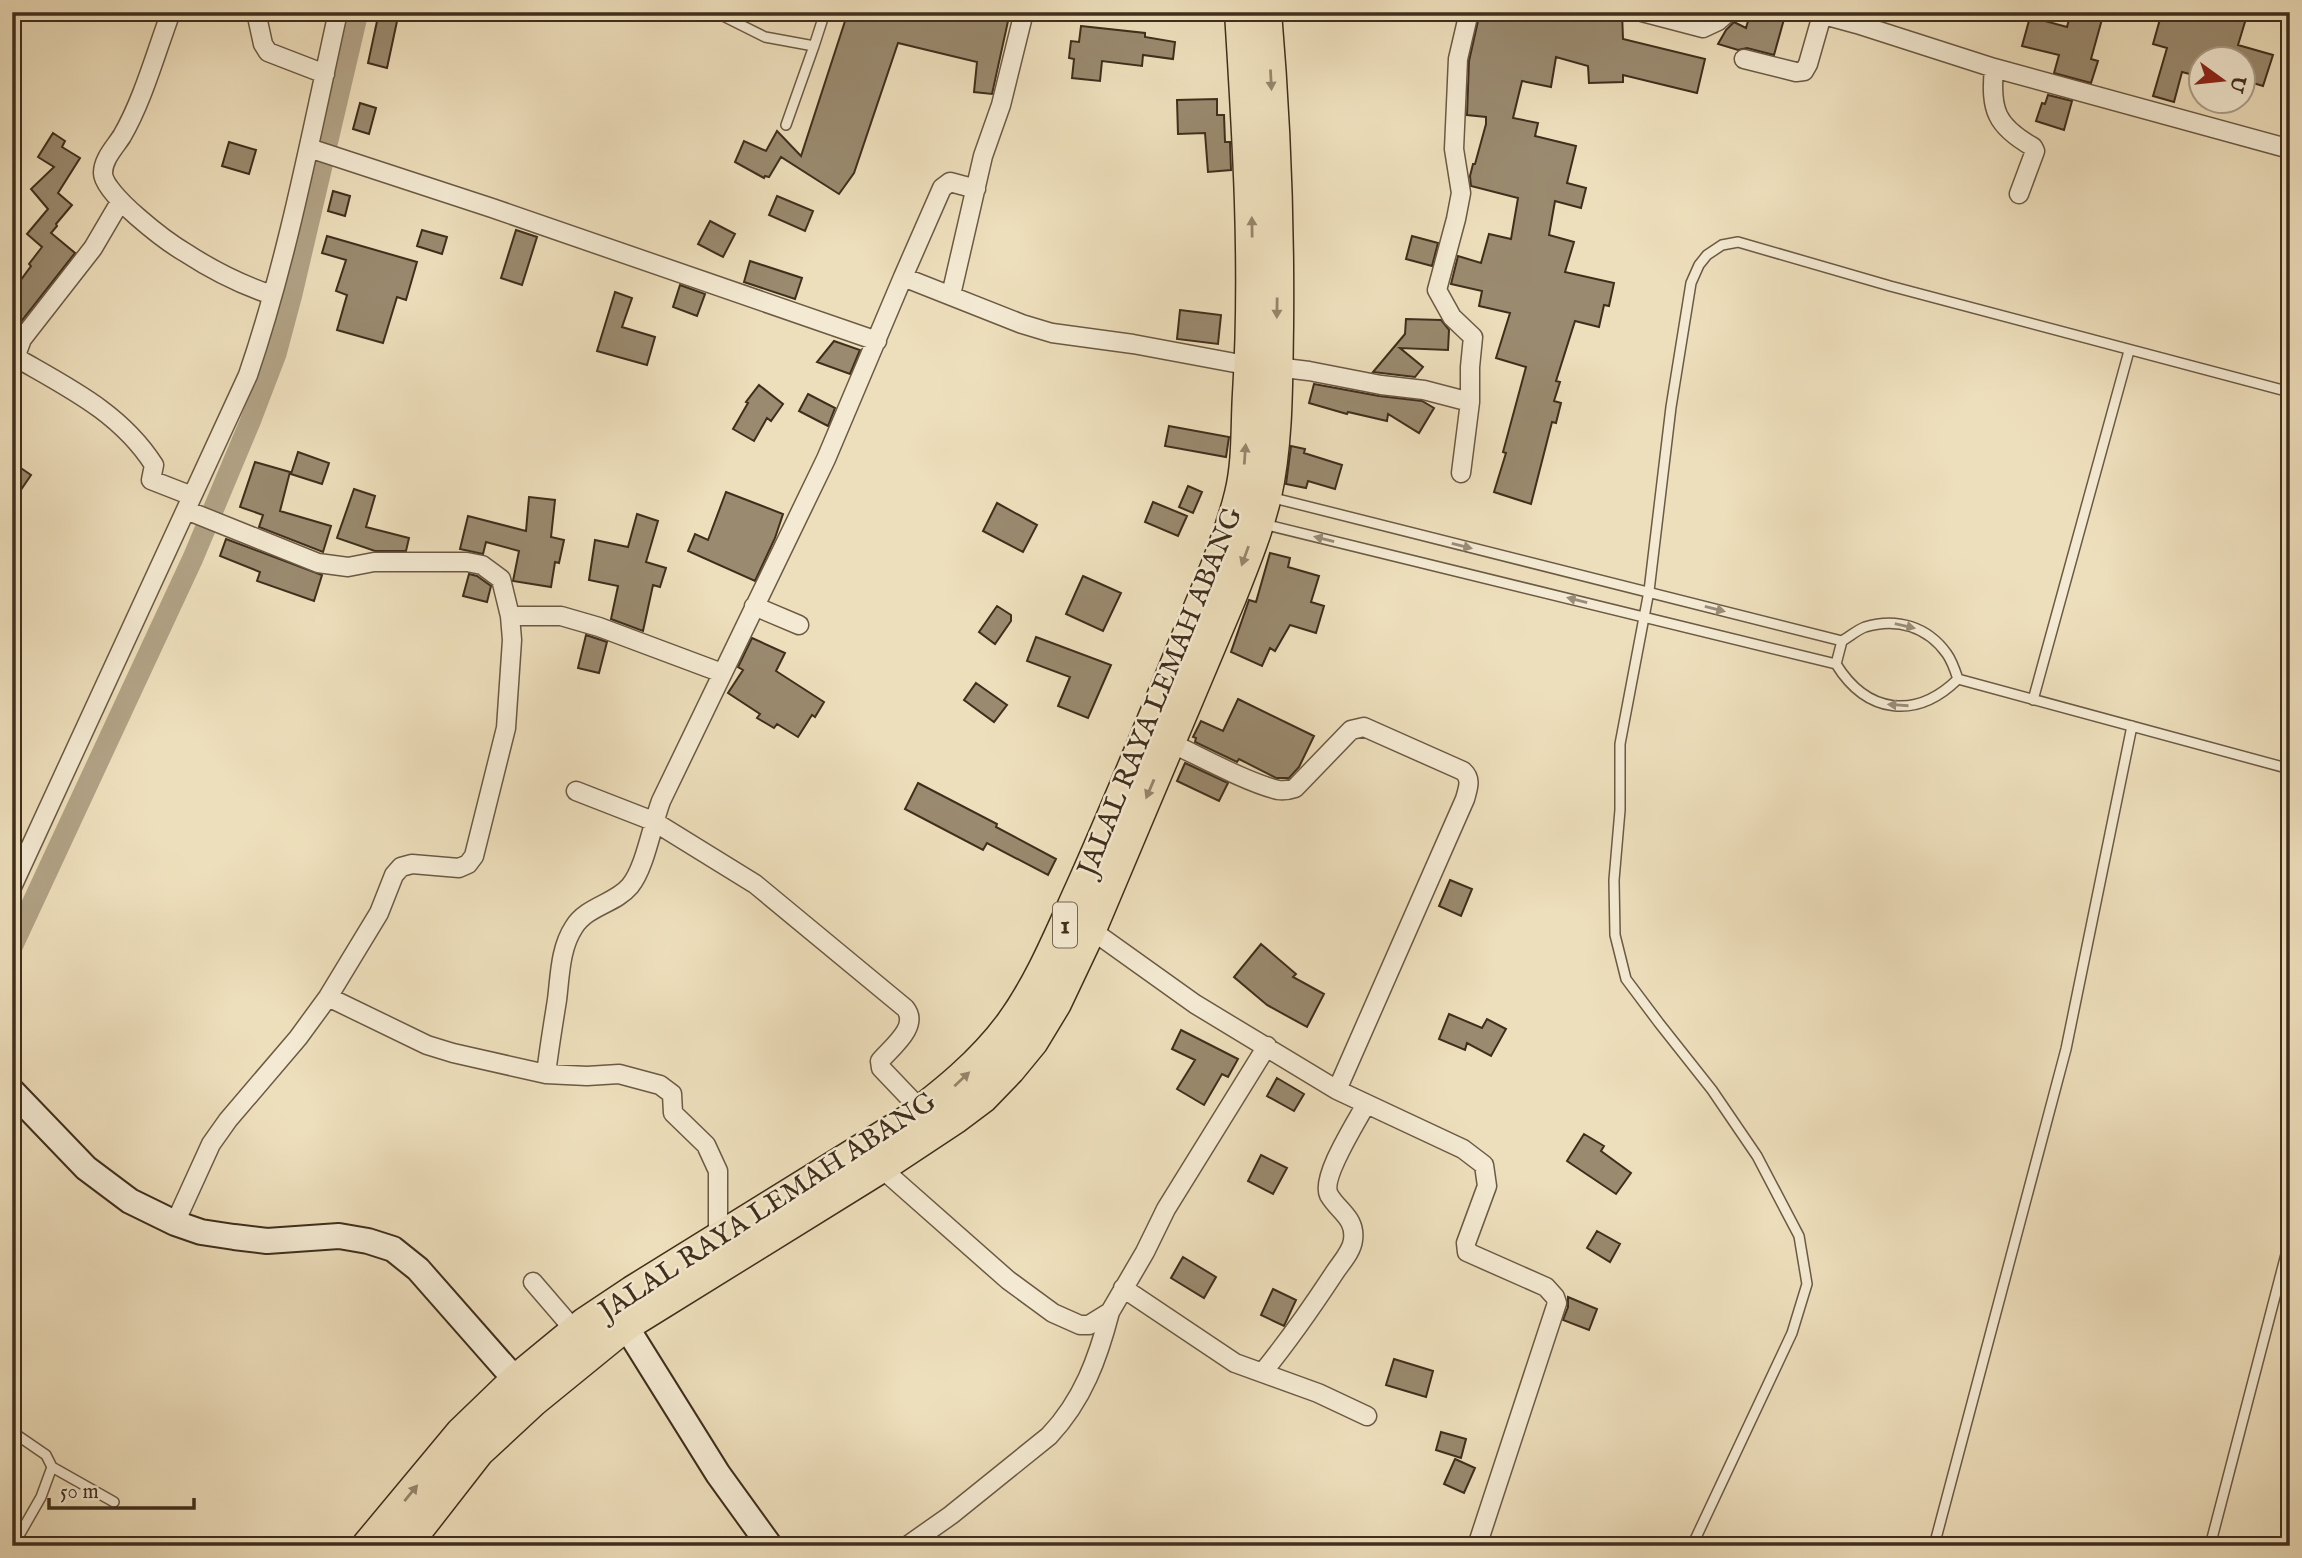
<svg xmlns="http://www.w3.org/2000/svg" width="2302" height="1558" font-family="'IM FELL English',serif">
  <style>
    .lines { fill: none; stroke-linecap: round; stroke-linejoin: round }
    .canal { stroke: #b2a386; stroke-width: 21 }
    .building { fill: #9a8a6f; stroke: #3f2e1c; stroke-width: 2 }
    .lane-casing { stroke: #6b5a44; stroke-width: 12 }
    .street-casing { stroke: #6b5a44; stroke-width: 21 }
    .secondary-casing { stroke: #3f2e1c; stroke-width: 28 }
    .highway-casing { stroke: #3f2e1c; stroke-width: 35 }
    .lane { stroke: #f4ead3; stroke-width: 9 }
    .street { stroke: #f4ead3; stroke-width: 18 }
    .secondary { stroke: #f4ead3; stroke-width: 24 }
    .highway { stroke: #eedfbc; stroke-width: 32 }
    .oneway { fill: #96866c }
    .oneway2 { fill: #9a8c78 }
    .labels { text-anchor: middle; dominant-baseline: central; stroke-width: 5; stroke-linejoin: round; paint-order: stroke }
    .shield { fill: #f4ead3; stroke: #756653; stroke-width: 2 }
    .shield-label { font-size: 26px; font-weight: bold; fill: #3f2e1c }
    .street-label { font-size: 28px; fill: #3f2e1c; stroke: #f4ead3 }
  </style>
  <rect width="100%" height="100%" fill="#eedfbc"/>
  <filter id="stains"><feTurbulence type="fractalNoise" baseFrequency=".00286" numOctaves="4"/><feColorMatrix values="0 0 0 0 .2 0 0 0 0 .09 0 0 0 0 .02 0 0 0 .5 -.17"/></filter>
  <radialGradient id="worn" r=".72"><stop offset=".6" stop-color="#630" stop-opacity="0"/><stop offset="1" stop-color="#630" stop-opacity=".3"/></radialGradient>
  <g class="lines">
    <!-- canal -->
    <path class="canal" d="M12 947 193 558 250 422 276 354 292 294 358 12"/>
  </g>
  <!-- building -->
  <path class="building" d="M379 12H399L387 68 368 63Z
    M848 12H1010L992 94 974 92 977 62 898 43 854 173 839 194 781 157 769 177 765 176 764 178 735 162 744 141 766 151 777 131 801 156Z
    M1480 12H1622L1623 39 1705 59 1697 93 1623 75V82L1589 83 1588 66 1556 57 1551 87 1522 81 1513 118 1538 123 1535 136 1576 146 1567 183 1586 188 1581 208 1555 201 1549 235 1574 242 1565 272 1614 283 1609 306 1604 305 1599 327 1575 321 1556 381 1560 382 1554 401 1561 403 1556 423 1552 422 1531 504 1494 492 1506 453 1503 452 1526 367 1496 358 1510 313 1479 306 1482 291 1451 284 1458 256 1481 263 1489 234 1511 239 1518 198 1471 186 1470 176 1473 164H1475L1486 124V117L1467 115 1469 61Z
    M1763 12H1786L1774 55 1747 48 1738 50 1718 44 1726 30 1734 22 1746 28 1750 14 1763 18Z
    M2071 12H2104L2091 59 2098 61 2091 83 2054 73 2059 55 2022 46 2030 17 2067 27Z
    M2162 12H2248L2238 45 2273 55 2263 86 2243 80V60H2201V77L2182 72 2174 102 2153 96 2167 48 2153 44Z
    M1081 26 1145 33V37L1175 42 1173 59 1143 55 1142 66 1102 61 1100 81 1072 78 1074 59 1069 58 1071 41 1079 42Z
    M2048 95 2072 101 2064 130 2036 121 2042 103 2045 104Z
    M1217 99V115H1224L1225 142H1230L1231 170 1208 172 1205 133 1178 134 1177 100Z
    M360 103 376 108 369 134 353 129Z
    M53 133 65 141 62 147 80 158 58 193 72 205 56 224 57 226 51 233 75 253 12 333V292L31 266 29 264 42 247 27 234 48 209 31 189 54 167 38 157Z
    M229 142 256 150 249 174 222 166Z
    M333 191 350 196 345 216 328 211Z
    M777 196 813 211 805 231 769 215Z
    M710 221 735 234 723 257 698 244Z
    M422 230 447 237 442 254 417 246Z
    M516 230 537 237 522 285 501 278Z
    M327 236 417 262 406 300 397 297 383 343 337 330 347 295 336 291 346 260 322 253Z
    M1412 236 1438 243 1432 266 1406 259Z
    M750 261 802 278 795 299 744 282Z
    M680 285 705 294 697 316 673 307Z
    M615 292 632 298 622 327 655 337 647 365 597 351Z
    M1180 310 1221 315 1218 344 1177 339Z
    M1406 319 1441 320 1449 330 1448 350 1400 348 1423 367 1415 377 1373 372 1405 334Z
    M834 341 860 350 850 374 817 362Z
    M1314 384 1379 396 1422 401 1434 408 1419 433 1388 414 1387 421 1348 412 1347 414 1309 403Z
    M759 385 783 404 771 421 767 418 754 441 733 429 748 403 746 402Z
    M808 394 835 408 828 426 799 411Z
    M1169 426 1229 437 1226 457 1165 446Z
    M1291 446 1305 449 1304 453 1342 465 1335 489 1308 481 1306 488 1286 484Z
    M298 452 329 463 322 484 291 474Z
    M12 462 31 475 12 503Z
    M255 462 290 472 280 511 331 526 323 552 259 527 263 515 240 507Z
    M1188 486 1202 492 1193 513 1179 507Z
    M354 489 375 496 366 527 409 538 406 551H375L337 538Z
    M726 492 783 514 775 538 755 581 688 551 695 534 708 540Z
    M529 497 555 500 551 537 564 540 559 563 555 562 551 587 513 581 519 551 486 542 483 554 460 549 468 516 526 531Z
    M1153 502 1187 516 1178 536 1145 522Z
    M997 503 1037 525 1023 552 983 531Z
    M637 514 658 521 646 562 666 568 660 587 653 585 643 631 611 619 618 586 589 580 595 540 628 547Z
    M226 539 322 575 314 601 257 581 260 572 220 556Z
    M1270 553 1290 558 1288 567 1319 576 1311 602 1324 606 1316 633 1290 625 1275 651 1270 648 1262 666 1231 652 1249 600 1256 602Z
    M469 574 477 576 491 586 487 602 463 596Z
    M1083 576 1121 593 1103 631 1066 614Z
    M997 606 1011 615V621L995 644 979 632Z
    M586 635 607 642 599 673 578 668Z
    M1036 637 1111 665 1088 718 1058 706 1070 677 1027 661Z
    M752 638 785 653 776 671 824 702 815 717 812 715 798 737 777 724 774 728 757 718 760 714 728 693 743 670 738 667Z
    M976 683 1007 705 994 722 964 700Z
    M1238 699 1314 736 1299 767 1289 778H1276L1239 759 1237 762 1195 742 1196 738 1193 737 1201 721 1223 731Z
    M1185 763 1228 783 1219 801 1177 781Z
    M918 783 997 824 996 827 1056 859 1048 875 987 843 983 850 905 809Z
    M1450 880 1472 889 1461 916 1439 906Z
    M1261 944 1296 974 1293 977 1324 994 1307 1027 1267 1005 1234 977Z
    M1449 1014 1482 1028 1487 1019 1506 1029 1491 1056 1467 1043 1465 1050 1439 1039Z
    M1181 1030 1238 1059 1228 1077 1222 1074 1204 1105 1177 1089 1195 1060 1172 1049Z
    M1277 1078 1304 1094 1294 1111 1267 1096Z
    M1584 1134 1604 1146 1601 1151 1631 1173 1616 1194 1567 1161Z
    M1261 1155 1287 1168 1273 1194 1248 1181Z
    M1597 1231 1620 1244 1610 1262 1587 1248Z
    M1183 1257 1216 1277 1204 1298 1171 1278Z
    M1273 1289 1296 1300 1284 1326 1261 1315Z
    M1568 1297 1597 1309 1589 1330 1563 1320 1568 1307Z
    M1394 1359 1433 1371 1426 1397 1386 1385Z
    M1441 1432 1466 1439 1461 1458 1436 1450Z
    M1455 1459 1475 1468 1464 1493 1444 1484Z"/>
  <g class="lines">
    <defs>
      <path id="lane" d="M715 12 765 37 814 46 825 12
        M786 125 814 46
        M1270 497 1842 641
        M1263 524 1836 664C1867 714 1916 720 1958 679
        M1836 664 1842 641C1849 637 1857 630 1865 627 1897 617 1928 627 1947 654 1952 661 1955 670 1958 679
        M1958 679 2290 769
        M2033 700 2129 351
        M52 1467 114 1502
        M13 1546 41 1497 52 1467 46 1455 14 1433
        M1692 1546 1792 1333 1807 1284 1799 1236 1757 1156 1712 1090 1659 1023 1626 979 1615 935 1614 880 1620 810V744L1649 591 1671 407 1691 283 1699 265 1707 255 1722 245 1738 242 1890 286 2290 392
        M1934 1546 2066 1049 2132 726
        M2210 1546 2290 1239"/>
      <path id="street" d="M171 12C156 52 143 100 122 136 115 147 103 159 103 173 103 194 167 242 186 253 212 270 242 285 272 295
        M256 12 263 44 268 52 325 74
        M1642 12 1703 28 1718 21 1728 12
        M1813 12 1857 24 1994 68 2290 149
        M1744 59 1796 72 1804 71 1808 64 1822 15
        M1994 68C1990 110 1996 126 2033 147L2035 151 2019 194
        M309 148 492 208 877 341
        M120 202 93 248 22 339 16 355 22 361C73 390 122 415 154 465L151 480 192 496
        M903 277 942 188 950 182 976 189
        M951 295 983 156 1001 105 1024 12
        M1276 367 1309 371 1381 385 1424 390 1470 402
        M1461 473 1470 402V367L1473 337 1452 317 1437 290 1456 219 1461 193 1454 149 1458 59 1469 12
        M754 606 799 625
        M510 616H561L599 627 722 673
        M1169 742C1201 757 1246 782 1278 790 1284 791 1289 790 1295 788L1351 730 1364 727 1463 771C1472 779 1468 788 1465 799L1337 1090
        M576 791 653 821 755 884 905 1008C920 1026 892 1047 880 1061L881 1068 922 1111
        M12 887 248 375C288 258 311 134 338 12
        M1090 929 1195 1004 1337 1090 1463 1149 1484 1165 1487 1186 1466 1243 1467 1252 1546 1287 1555 1297 1557 1303 1477 1546
        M328 997 427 1045 453 1053 546 1074 587 1076 619 1074 660 1085 672 1094 673 1113 706 1145 718 1171V1240
        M546 1074C549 1049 553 1025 557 1000 560 976 560 948 574 927 587 906 615 904 630 886 645 868 652 825 661 801L826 459 903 277 1022 324 1052 333 1133 344 1251 366
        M880 1167 1008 1280 1053 1313 1080 1325H1089L1110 1312 1145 1252 1166 1209 1267 1046
        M175 1223 211 1144 228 1120 298 1038 328 997 379 913 394 875 401 867 412 864 459 868 468 864 474 856 506 728 512 640 510 616 501 579 482 565 467 562H374L348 567 318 563 186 510
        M533 1282 576 1332
        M1123 1288 1235 1363 1318 1393 1367 1416
        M1263 1372C1289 1340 1312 1307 1335 1272 1341 1263 1352 1251 1353 1240 1356 1218 1339 1212 1329 1195 1320 1178 1357 1121 1366 1104
        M907 1546 951 1515 1049 1436C1083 1400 1098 1358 1110 1312"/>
      <path id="secondary" d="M12 1091 86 1168 130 1201 175 1223 201 1232 234 1237 267 1241 339 1236 368 1241 393 1249 418 1269 528 1394
        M625 1325 718 1474 770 1546"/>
      <path id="highway" d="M368 1546 462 1433 517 1380 585 1324 633 1292 906 1123C945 1094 982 1064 1011 1025 1041 984 1061 934 1082 888 1126 790 1166 689 1208 589 1221 558 1233 527 1241 494 1249 462 1247 426 1249 394 1257 266 1249 139 1241 12
        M404 1546 478 1451 533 1400 625 1325 880 1167 954 1118 982 1097 1009 1069 1032 1041 1055 1003 1090 929 1230 597C1243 564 1257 530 1265 496 1277 441 1276 383 1277 326 1278 221 1274 117 1265 12"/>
    </defs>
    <!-- lane casing -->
    <use href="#lane" class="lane-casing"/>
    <!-- street casing -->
    <use href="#street" class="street-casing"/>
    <!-- secondary casing -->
    <use href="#secondary" class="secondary-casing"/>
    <!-- highway casing -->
    <use href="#highway" class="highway-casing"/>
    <!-- lane -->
    <use href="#lane" class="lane"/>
    <!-- street -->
    <use href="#street" class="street"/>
    <!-- secondary -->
    <use href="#secondary" class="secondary"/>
    <!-- highway -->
    <use href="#highway" class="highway"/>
  </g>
  <!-- one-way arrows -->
  <defs><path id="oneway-solid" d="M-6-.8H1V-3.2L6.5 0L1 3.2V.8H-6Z" transform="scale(1.75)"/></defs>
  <g class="oneway">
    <use href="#oneway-solid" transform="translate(1271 80) rotate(87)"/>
    <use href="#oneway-solid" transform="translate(1252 227) rotate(-91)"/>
    <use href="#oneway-solid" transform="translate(1277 308) rotate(91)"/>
    <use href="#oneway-solid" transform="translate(1245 454) rotate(-86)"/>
    <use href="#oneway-solid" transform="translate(1245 556) rotate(110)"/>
    <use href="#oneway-solid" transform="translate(1150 789) rotate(113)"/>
    <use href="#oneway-solid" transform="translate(962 1079) rotate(-43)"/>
    <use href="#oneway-solid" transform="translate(411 1493) rotate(-51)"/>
  </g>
  <g class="oneway2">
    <use href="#oneway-solid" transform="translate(1324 539) rotate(-166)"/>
    <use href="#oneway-solid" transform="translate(1462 546) rotate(14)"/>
    <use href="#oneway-solid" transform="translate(1577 600) rotate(-166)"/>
    <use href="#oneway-solid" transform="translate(1715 609) rotate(14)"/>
    <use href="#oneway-solid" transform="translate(1905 626) rotate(13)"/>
    <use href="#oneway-solid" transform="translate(1898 705) rotate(-176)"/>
  </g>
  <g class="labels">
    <!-- shield labels -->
    <rect class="shield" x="1053" y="902.5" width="24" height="45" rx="5"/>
    <g class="shield-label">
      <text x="1065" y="925">1</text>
    </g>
    <!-- street labels -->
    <g class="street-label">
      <text transform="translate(1161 692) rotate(-68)">JALAL RAYA LEMAH ABANG</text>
      <text transform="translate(768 1207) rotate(-33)">JALAL RAYA LEMAH ABANG</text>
    </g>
  </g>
  <!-- margin -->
  <rect width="2302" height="1558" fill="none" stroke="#eedfbc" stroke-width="42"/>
  <rect x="14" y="14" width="2274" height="1530" fill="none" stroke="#3f2e1c" stroke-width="3.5"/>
  <rect x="21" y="21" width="2260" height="1516" fill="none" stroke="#3f2e1c" stroke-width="2"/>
  <!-- north arrow -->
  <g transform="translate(2222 80) rotate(105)"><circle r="33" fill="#f4ead3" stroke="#ac9f8a" stroke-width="2"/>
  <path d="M0-5L12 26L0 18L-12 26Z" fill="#8f2418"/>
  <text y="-10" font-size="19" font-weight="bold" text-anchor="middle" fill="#3f2e1c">U</text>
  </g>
  <!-- scale -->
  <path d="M49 1498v10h145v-10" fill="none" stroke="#3f2e1c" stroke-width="3.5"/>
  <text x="60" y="1498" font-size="21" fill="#3f2e1c" stroke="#f4ead3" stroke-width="5" paint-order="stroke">50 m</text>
  <rect width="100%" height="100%" filter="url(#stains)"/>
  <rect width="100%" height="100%" fill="url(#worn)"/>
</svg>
